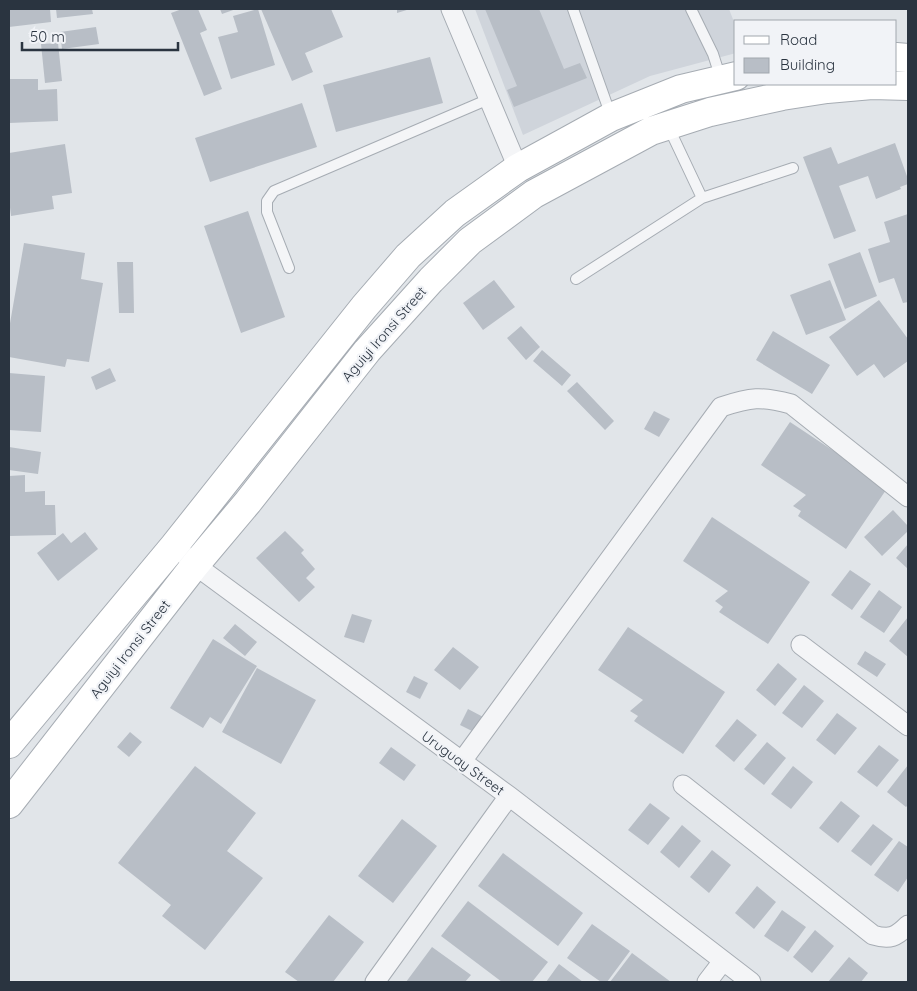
<svg xmlns="http://www.w3.org/2000/svg" width="917" height="991" font-family="Quicksand,sans-serif">
  <style>
    .built { fill: #cfd4db }
    .building { fill: #b8bec6 }
    .lines { fill: none; stroke-linecap: round; stroke-linejoin: round }
    .service-casing { stroke: #a6acb3; stroke-width: 12 }
    .minor-casing { stroke: #a6acb3; stroke-width: 21 }
    .secondary-casing { stroke: #a6acb3; stroke-width: 30 }
    .service { stroke: #f4f5f7; stroke-width: 10 }
    .minor { stroke: #f4f5f7; stroke-width: 19 }
    .secondary { stroke: #fff; stroke-width: 28 }
    .labels { text-anchor: middle; dominant-baseline: central; stroke-width: 4.5; stroke-linejoin: round; paint-order: stroke }
    .street-label { font-size: 14px; fill: #2a3440; stroke: #f1f3f7 }
  </style>
  <rect width="100%" height="100%" fill="#e1e5e9"/>
  <!-- built -->
  <path class="built" d="M475 9H729L736 27V53L650 76 523 135Z"/>
  <!-- building -->
  <path class="building" d="M9 9H50L51 22 9 27Z
    M56 9H92L93 14 57 18Z
    M182 9H198L207 30 200 33 222 89 204 96 171 13Z
    M220 9H236L222 14Z
    M258 9 275 65 231 79 218 37 238 32 233 16Z
    M261 9H331L343 37 305 53 313 72 292 81Z
    M397 9H410L397 13Z
    M485 9H539L564 69 580 63 587 78 514 107 507 90 517 86Z
    M96 27 99 44 62 49 60 32Z
    M58 43 62 81 45 83 41 44Z
    M430 57 443 103 336 132 323 85Z
    M9 79H38V90L57 89 58 121 9 123Z
    M302 103 317 147 210 182 195 138Z
    M895 143 908 179V184L900 187 901 189 876 199 868 176 839 186 856 231 834 239 803 157 831 147 838 164Z
    M65 144 72 193 52 196 54 209 11 216 9 199V153Z
    M248 211 285 317 241 333 204 226Z
    M908 214V302L903 303 894 278 879 283 868 249 890 242 884 222Z
    M24 243 85 253 81 279 103 283 89 362 67 359 65 367 9 357V329Z
    M860 252 877 296 845 309 828 264Z
    M117 262H133L134 313H119Z
    M494 280 515 307 483 330 463 303Z
    M830 280 846 320 806 335 790 295Z
    M879 300 908 339V361L884 378 874 364 857 376 829 337Z
    M521 326 540 347 526 360 507 338Z
    M773 331 830 365 812 394 756 360Z
    M542 350 571 375 562 386 533 361Z
    M110 368 116 381 96 390 91 377Z
    M9 373 45 376 41 432 9 430Z
    M577 382 614 421 605 430 567 391Z
    M654 411 670 419 659 437 644 429Z
    M790 422 888 487 846 549 798 516 801 511 793 506 806 495 761 465Z
    M9 447 41 452 38 474 9 470Z
    M25 475V492L45 491V505H55L56 535 9 536V476Z
    M893 510 908 526V531L882 556 864 537Z
    M712 517 810 582 768 644 719 612 723 607 715 601 728 591 683 561Z
    M285 531 304 550 301 553 315 569 306 578 315 587 299 602 256 558Z
    M85 532 98 549 58 581 37 553 63 533 71 543Z
    M908 544V569L896 558Z
    M850 570 871 584 852 610 831 595Z
    M879 590 902 607 884 633 860 617Z
    M352 614 372 620 364 643 344 637Z
    M908 617V657L889 641Z
    M235 624 257 642 245 656 223 638Z
    M628 627 725 692 683 754 634 721 638 716 630 711 643 700 598 670Z
    M213 639 257 666 221 724 210 717 203 728 170 708Z
    M453 647 479 667 460 690 434 670Z
    M865 651 886 664 877 677 857 664Z
    M778 663 797 679 775 706 756 690Z
    M257 668 316 700 281 764 222 732Z
    M414 676 428 683 420 699 406 692Z
    M804 685 824 701 802 728 782 713Z
    M468 709 487 719 480 735 460 725Z
    M837 713 857 728 835 755 816 740Z
    M737 719 757 735 734 762 715 746Z
    M130 732 142 742 129 757 117 747Z
    M767 742 786 758 764 785 744 769Z
    M879 745 899 760 877 787 857 772Z
    M391 747 416 765 404 781 379 763Z
    M908 765V805L906 807 887 792Z
    M195 766 256 813 227 851 263 878 205 950 162 916 171 905 118 863Z
    M793 766 813 782 791 809 771 794Z
    M841 801 860 816 838 843 819 828Z
    M650 803 670 818 648 845 628 830Z
    M402 819 437 846 393 903 358 876Z
    M873 824 893 839 871 866 851 851Z
    M682 825 701 841 679 868 660 852Z
    M899 841 908 847V877L898 892 874 875Z
    M712 850 731 865 709 893 690 877Z
    M503 853 583 913 558 946 478 886Z
    M757 886 776 902 754 929 735 913Z
    M468 901 548 962 532 982H502L441 936Z
    M782 910 806 927 788 952 764 936Z
    M329 915 364 942 333 982H299L285 972Z
    M592 924 630 951 607 982H601L567 958Z
    M815 930 834 946 812 973 793 957Z
    M432 947 471 975 465 982H406Z
    M632 953 671 982H610Z
    M849 957 868 973 861 982H828Z
    M559 964 583 982H546Z"/>
  <g class="lines">
    <defs>
      <path id="service" d="M573 9 611 116
        M691 9 713 54 721 79
        M668 126 702 198
        M289 268 267 212V201L274 191 489 99
        M576 279 702 198 793 168"/>
      <path id="minor" d="M451 9 518 168
        M187 557 195 565 509 796 751 982
        M801 645 908 726
        M462 761 721 407C751 397 761 396 791 404L908 497
        M683 785 873 935C890 940 896 937 908 925
        M375 982 509 796
        M707 982 723 961"/>
      <path id="secondary" d="M896 57 908 58
        M9 744 174 546 364 307 408 256 455 213 518 168 571 139 611 117 681 89 736 76
        M9 804 195 565 248 502 367 351 431 280 470 241 534 194 651 131 710 112 782 96 827 89 872 85 908 86"/>
    </defs>
    <!-- service casing -->
    <use href="#service" class="service-casing"/>
    <!-- minor casing -->
    <use href="#minor" class="minor-casing"/>
    <!-- secondary casing -->
    <use href="#secondary" class="secondary-casing"/>
    <!-- service -->
    <use href="#service" class="service"/>
    <!-- minor -->
    <use href="#minor" class="minor"/>
    <!-- secondary -->
    <use href="#secondary" class="secondary"/>
  </g>
  <g class="labels">
    <!-- street labels -->
    <g class="street-label">
      <text transform="translate(384 334) rotate(-49)">Aguiyi Ironsi Street</text>
      <text transform="translate(130 649) rotate(-52)">Aguiyi Ironsi Street</text>
      <text transform="translate(463 763) rotate(36)">Uruguay Street</text>
    </g>
  </g>
  <!-- border -->
  <rect width="917" height="991" fill="none" stroke="#2a3440" stroke-width="20"/>
  <!-- legend -->
  <rect x="734" y="20" width="162" height="65" fill="#f1f3f7" stroke="#a1a7ae"/>
  <rect x="744" y="36" width="25" height="8" fill="#ffffff" stroke="#a1a7ae"/>
  <text x="780" y="45" font-size="15" fill="#2a3440">Road</text>
  <rect x="744" y="58" width="25" height="15" fill="#b8bec6" stroke="#a1a7ae"/>
  <text x="780" y="70" font-size="15" fill="#2a3440">Building</text>
  <!-- scale -->
  <path d="M22 42v8h156v-8" fill="none" stroke="#2a3440" stroke-width="2.5"/>
  <text x="30" y="42" font-size="15" fill="#2a3440" stroke="#f1f3f7" stroke-width="4" paint-order="stroke">50 m</text>
</svg>
